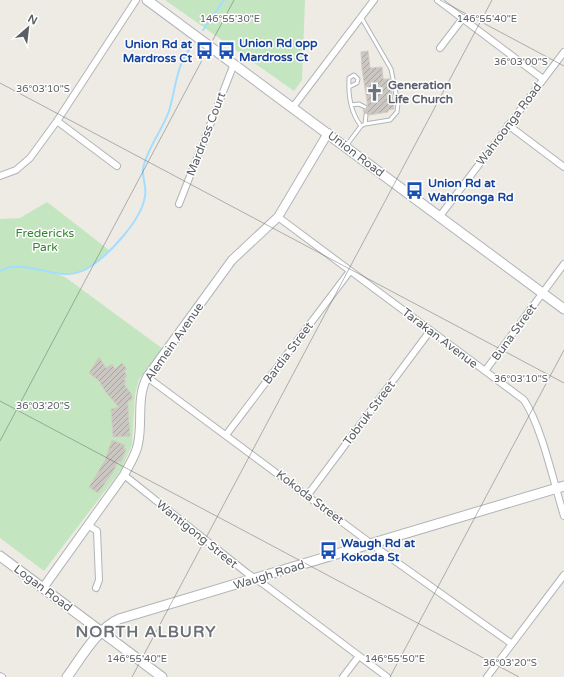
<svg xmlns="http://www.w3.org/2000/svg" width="564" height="677" font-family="'Varela Round',sans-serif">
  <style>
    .park { fill: #c3e6c0 }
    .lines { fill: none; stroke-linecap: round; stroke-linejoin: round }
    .stream { stroke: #a3ddff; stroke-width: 2 }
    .building { fill: url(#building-hatch); stroke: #d3ccc2 }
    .service-casing { stroke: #b1b5b9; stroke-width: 5 }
    .minor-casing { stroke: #b1b5b9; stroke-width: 8 }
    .tertiary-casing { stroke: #b1b5b9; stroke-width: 10 }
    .secondary-casing { stroke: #b0b4b9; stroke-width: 11 }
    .service { stroke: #fff; stroke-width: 3 }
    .minor { stroke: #fff; stroke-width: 6 }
    .tertiary { stroke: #fff; stroke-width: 8 }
    .secondary { stroke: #fff; stroke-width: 9 }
    .ticks { fill: none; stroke: #5c6064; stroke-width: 1; stroke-opacity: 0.45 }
    .labels { text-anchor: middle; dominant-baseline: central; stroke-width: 3; stroke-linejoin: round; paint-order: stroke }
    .transit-label { font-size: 12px; font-weight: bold; fill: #164399; stroke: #fff; text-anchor: start }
    .worship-label { font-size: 12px; font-weight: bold; fill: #5b616d; stroke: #fff; text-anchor: start }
    .street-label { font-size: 12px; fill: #5c6064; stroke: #fff }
    .park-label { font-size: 12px; fill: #368334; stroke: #fff }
    .district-label { font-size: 16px; font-weight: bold; letter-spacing: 1px; fill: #6d7276; stroke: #fff }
    .ticks-label { font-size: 10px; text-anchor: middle; fill: #5c6064; stroke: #fff; stroke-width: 3; stroke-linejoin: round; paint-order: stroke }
  </style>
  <defs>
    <pattern id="building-hatch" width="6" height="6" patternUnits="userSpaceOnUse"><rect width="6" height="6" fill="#cac6c1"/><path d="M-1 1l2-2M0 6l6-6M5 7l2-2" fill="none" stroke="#a7a4a0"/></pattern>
  </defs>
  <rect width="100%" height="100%" fill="#eeebe4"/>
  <!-- park -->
  <path class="park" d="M165 0H305L302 80 294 91Z
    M47 202 109 250 88 269 67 275 54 273 65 277 163 349 139 379 135 395 132 445 121 470 44 571 0 538V219L20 218Z"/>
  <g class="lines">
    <!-- stream -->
    <path class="stream" d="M203 30 224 0
      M0 271C25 256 61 286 88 268 108 256 142 220 145 196 147 187 142 178 143 169 146 150 163 129 169 111 176 88 176 64 192 46"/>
  </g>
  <!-- building -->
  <path class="building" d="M368 51 370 68 382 67 383 79H390L394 109 388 110V112L369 115 367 112 364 113 363 110H366L368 107 362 69 361 52Z
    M99 357 106 368 112 364 115 369 122 363 127 369 124 371 127 376 124 379 126 381 124 384 132 395V400L128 401V408L130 436 113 437 111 409 119 407 107 394 99 381 89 373Z
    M112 440 125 445 123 448 126 449 121 462 118 461 113 472 98 493 89 487 105 460Z"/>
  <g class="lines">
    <defs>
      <path id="service" d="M349 87 357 83 358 79 354 75 349 78C348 95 351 113 361 126
        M351 105 359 104 365 107
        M365 124 366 115
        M346 146 361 126 365 124 390 120 397 112 398 104 391 69 361 17"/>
      <path id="minor" d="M438 0 543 79
        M440 48 463 18
        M293 107 374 0
        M57 121 117 166
        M508 125 564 167
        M0 176 16 170 30 158 57 121 136 0
        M179 204 234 64
        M440 216 564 52
        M278 217 524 400C542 427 554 484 564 516
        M485 371 564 264
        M147 377 381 551 512 644
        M226 435 350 271
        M124 475 247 573 266 586 387 677
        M307 496 430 331
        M88 525 97 531 99 580 96 588
        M0 676 2 677
        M343 677 359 656
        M487 677 564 575"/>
      <path id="tertiary" d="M43 588 124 475C129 465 136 455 138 444 143 421 136 399 147 377L232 260 278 217 328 133"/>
      <path id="secondary" d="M147 0 564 309
        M0 556 162 677
        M67 677C81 658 97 629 119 619L564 486"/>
    </defs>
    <!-- service casing -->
    <use href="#service" class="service-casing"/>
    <!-- minor casing -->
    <use href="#minor" class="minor-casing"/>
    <!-- tertiary casing -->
    <use href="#tertiary" class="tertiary-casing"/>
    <!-- secondary casing -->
    <use href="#secondary" class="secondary-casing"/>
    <!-- service -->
    <use href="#service" class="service"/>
    <!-- minor -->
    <use href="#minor" class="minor"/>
    <!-- tertiary -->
    <use href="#tertiary" class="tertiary"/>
    <!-- secondary -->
    <use href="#secondary" class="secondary"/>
  </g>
  <!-- ticks -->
  <path class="ticks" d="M440 0 564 66M0 83 564 383M0 401 519 677M0 441 234 0M132 677 492 0M390 677 564 350"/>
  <!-- icons -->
  <defs>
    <symbol id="bus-bare" viewBox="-9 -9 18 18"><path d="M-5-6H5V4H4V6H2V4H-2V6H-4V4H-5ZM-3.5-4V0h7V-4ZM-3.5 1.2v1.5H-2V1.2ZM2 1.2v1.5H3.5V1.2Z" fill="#1a4fb4" stroke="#fff" stroke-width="2.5" paint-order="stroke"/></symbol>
    <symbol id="church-bare" viewBox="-9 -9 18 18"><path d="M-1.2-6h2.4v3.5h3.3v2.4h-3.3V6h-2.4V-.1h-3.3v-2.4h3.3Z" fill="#6b7280" stroke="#fff" stroke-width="2.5" paint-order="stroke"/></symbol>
  </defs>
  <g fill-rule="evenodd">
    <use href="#bus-bare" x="214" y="38" width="25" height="25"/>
    <use href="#bus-bare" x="192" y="38" width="25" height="25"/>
    <use href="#church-bare" x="362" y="80" width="25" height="25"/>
    <use href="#bus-bare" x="402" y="178" width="25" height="25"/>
    <use href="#bus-bare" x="316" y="538" width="25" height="25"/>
  </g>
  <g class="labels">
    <!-- transit labels -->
    <g class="transit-label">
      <text x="239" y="43">Union Rd opp<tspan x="239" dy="14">Mardross Ct</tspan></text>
      <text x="192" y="44" text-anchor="end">Union Rd at<tspan x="192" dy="14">Mardross Ct</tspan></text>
      <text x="428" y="183">Union Rd at<tspan x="428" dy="14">Wahroonga Rd</tspan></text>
      <text x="341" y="543">Waugh Rd at<tspan x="341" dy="14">Kokoda St</tspan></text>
    </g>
    <!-- worship labels -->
    <g class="worship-label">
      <text x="388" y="85">Generation<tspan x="388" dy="14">Life Church</tspan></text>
    </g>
    <!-- street labels -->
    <g class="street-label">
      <text transform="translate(509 124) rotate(-53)">Wahroonga Road</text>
      <text transform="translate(206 134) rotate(-69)">Mardross Court</text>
      <text transform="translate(356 154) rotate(37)">Union Road</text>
      <text transform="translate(514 332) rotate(-54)">Buna Street</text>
      <text transform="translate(440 338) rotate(37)">Tarakan Avenue</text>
      <text transform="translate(174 342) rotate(-55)">Alemein Avenue</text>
      <text transform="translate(288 353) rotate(-53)">Bardia Street</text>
      <text transform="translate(369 413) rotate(-53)">Tobruk Street</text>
      <text transform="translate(310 497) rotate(37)">Kokoda Street</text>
      <text transform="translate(197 534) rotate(39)">Wantigong Street</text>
      <text transform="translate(269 575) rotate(-17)">Waugh Road</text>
      <text transform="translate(43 588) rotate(37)">Logan Road</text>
    </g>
    <!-- park labels -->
    <g class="park-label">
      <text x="45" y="233">Fredericks<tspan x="45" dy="14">Park</tspan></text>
    </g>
    <!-- district labels -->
    <g class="district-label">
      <text x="146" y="632">NORTH ALBURY</text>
    </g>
  </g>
  <g class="ticks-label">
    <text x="230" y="22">146°55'30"E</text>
    <text x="487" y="22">146°55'40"E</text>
    <text x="521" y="65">36°03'00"S</text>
    <text x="43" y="92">36°03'10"S</text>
    <text x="521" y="382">36°03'10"S</text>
    <text x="43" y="409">36°03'20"S</text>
    <text x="137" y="662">146°55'40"E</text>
    <text x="395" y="662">146°55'50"E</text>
    <text x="510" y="666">36°03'20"S</text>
  </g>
  <!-- north arrow -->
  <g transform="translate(28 28) rotate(28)" stroke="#ffffff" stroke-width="3" paint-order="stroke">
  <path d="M0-3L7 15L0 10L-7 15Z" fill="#5c6064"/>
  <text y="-6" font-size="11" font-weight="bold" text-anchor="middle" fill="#5c6064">N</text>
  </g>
</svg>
